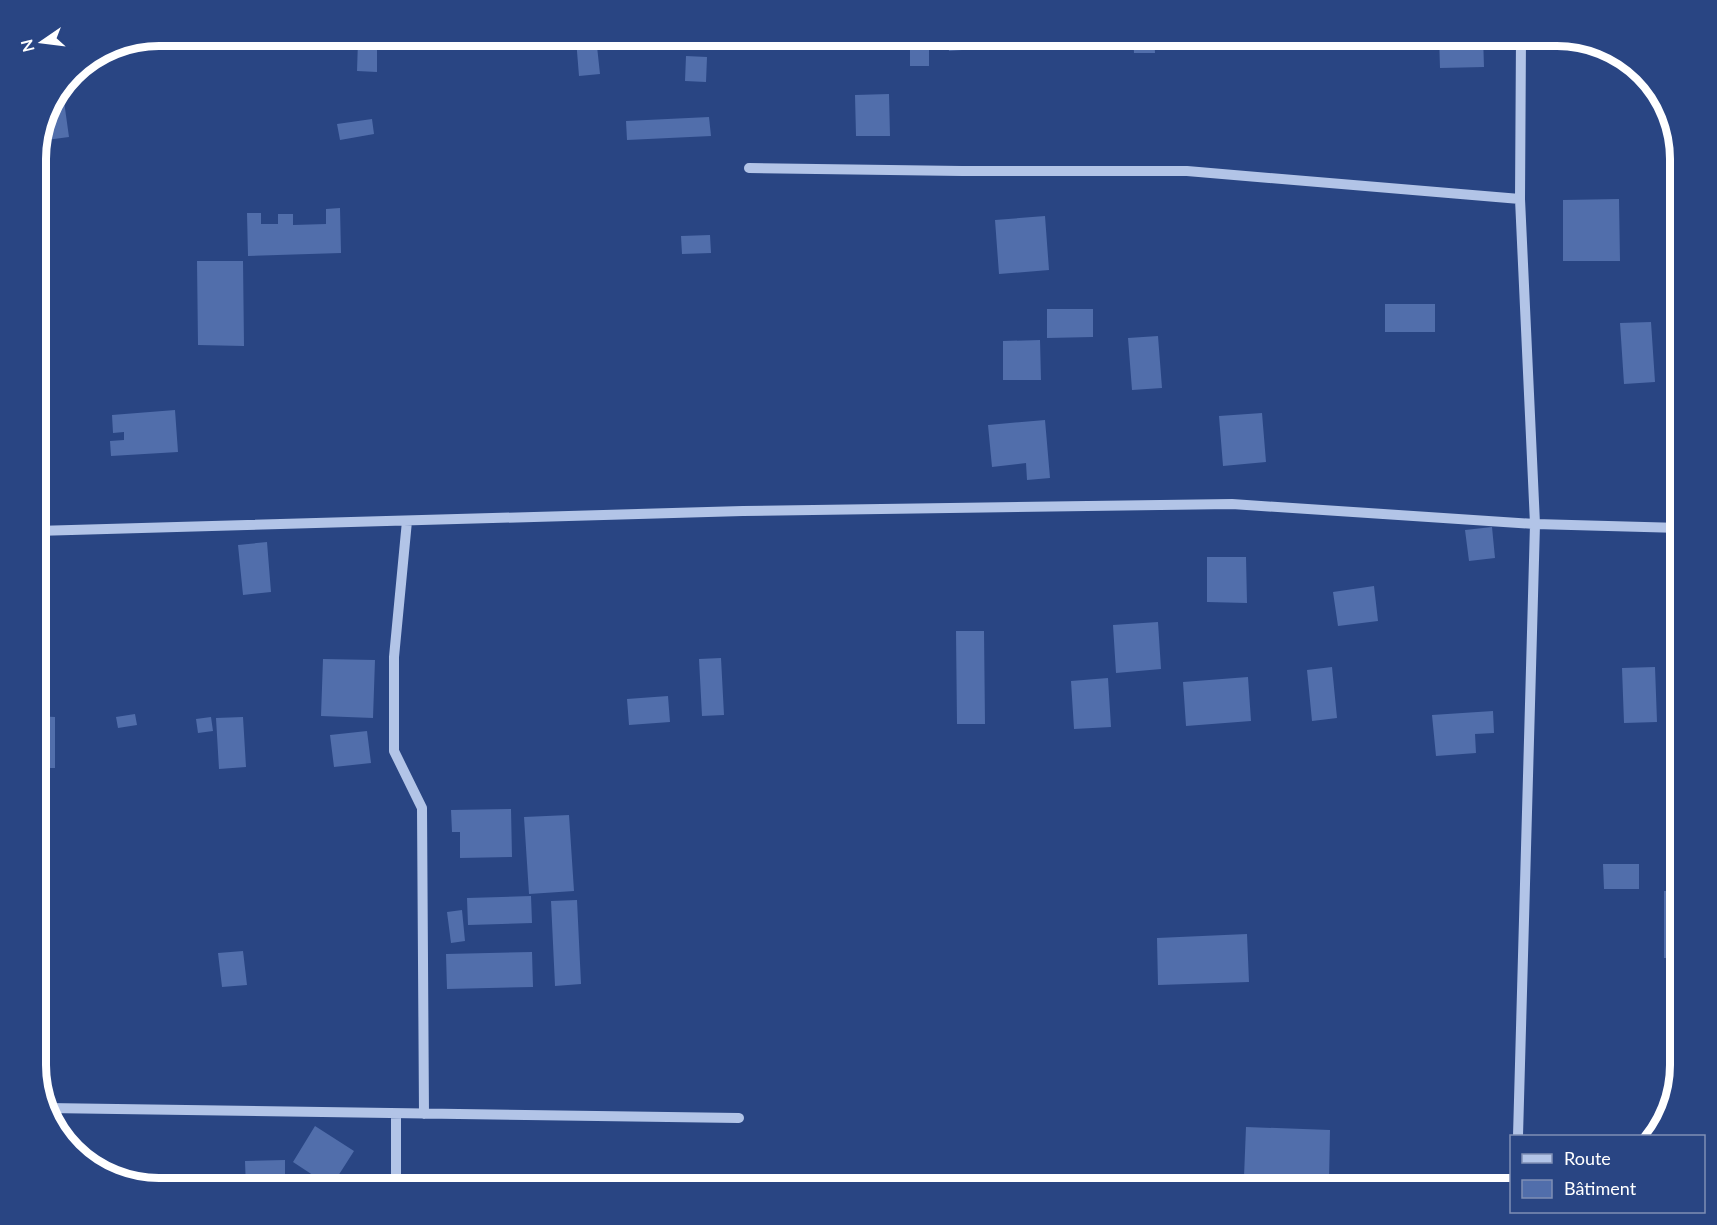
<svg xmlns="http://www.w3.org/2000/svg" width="1717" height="1225" font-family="Lato,sans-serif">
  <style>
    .building { fill: #516eab }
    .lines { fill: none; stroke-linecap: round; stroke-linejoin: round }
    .minor { stroke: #b2c4e7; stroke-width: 10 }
    .rim { fill: none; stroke: #fff; stroke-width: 8 }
  </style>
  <rect width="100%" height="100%" fill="#294583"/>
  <!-- building -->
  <path class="building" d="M910 36H929V66H910Z
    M947 36H1051L1052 43 949 51Z
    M1133 36H1154L1155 53H1134Z
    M1311 36H1382V40H1311Z
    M1439 36H1483L1484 67 1440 68Z
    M596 37 600 74 579 76 576 39Z
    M358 41H377V72L357 71Z
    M686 56 707 57 706 82 685 81Z
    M63 94 69 137 39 141 49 105 57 95Z
    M889 94 890 136H856L855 95Z
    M709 117 711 136 627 140 626 121Z
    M372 119 374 134 340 140 337 124Z
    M1619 199 1620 261H1563V200Z
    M340 208 341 253 248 256 247 213H261V224H278V214H293V225L326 224V209Z
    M1045 216 1049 270 999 274 995 220Z
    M710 235 711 253 682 254 681 236Z
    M197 261H243L244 346 198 345Z
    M1385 304H1435V332H1385Z
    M1047 309H1093V337L1047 338Z
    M1651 322 1655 382 1624 384 1620 323Z
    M1158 336 1162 388 1132 390 1128 338Z
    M1040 340 1041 380H1003V341Z
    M175 410 178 452 111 456 110 441 124 440V432L113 433 112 415Z
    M1262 413 1266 462 1223 466 1219 416Z
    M1045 420 1050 478 1027 480 1026 463 992 467 988 425Z
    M1492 527 1495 558 1469 561 1465 530Z
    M267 542 271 592 243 595 238 545Z
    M1207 557H1246L1247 603 1207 602Z
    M1374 586 1378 621 1338 626 1333 592Z
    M1158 622 1161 669 1116 673 1113 625Z
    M956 631H984L985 724H957Z
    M721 658 724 715 702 716 699 659Z
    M323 659 375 660 373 718 321 716Z
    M1332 667 1337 718 1312 721 1307 670Z
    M1655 667 1657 722 1624 723 1622 668Z
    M1248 677 1251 721 1186 726 1183 682Z
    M1108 678 1111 727 1074 729 1071 681Z
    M668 696 670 722 629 725 627 699Z
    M1493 711 1494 733 1475 734 1476 753 1436 756 1432 715Z
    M135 714 137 725 118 728 116 717Z
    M36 716 55 717V768H36Z
    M211 717 213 731 198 733 196 719Z
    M243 717 246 767 219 769 216 718Z
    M367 731 371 763 334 767 330 735Z
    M511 809 512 857 460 858V832H452L451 810Z
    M569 815 574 891 529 894 524 817Z
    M1603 864H1639V889H1604Z
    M1664 891H1681V958H1664Z
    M531 896 532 923 468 925 467 898Z
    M577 900 581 984 555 986 551 901Z
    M462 910 465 941 451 943 447 912Z
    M1247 934 1249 982 1158 985 1157 938Z
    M243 951 247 985 222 987 218 953Z
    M532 952 533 987 447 989 446 954Z
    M315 1126 354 1151 331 1187 293 1162Z
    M1246 1127 1330 1130 1329 1179 1244 1177Z
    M285 1160V1189H246L245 1161Z
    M1490 1174 1492 1189H1424V1182Z
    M1204 1178 1205 1189H1175V1179Z
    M1102 1182V1189H1066V1183Z
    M1106 1183H1174V1189H1106Z
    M1244 1183H1331V1189H1244Z"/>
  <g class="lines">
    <!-- minor -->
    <path class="minor" d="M749 168 962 171H1187L1520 199
      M407 521 394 657V751L422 808 424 1114
      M36 531 743 511 1232 504 1535 524 1681 528
      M47 1108 739 1118
      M396 1114V1189
      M1518 1136 1535 524 1520 199 1521 36"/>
  </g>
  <!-- crop -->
  <path d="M0 0H1717V1225H0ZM159 46H1557A113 113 0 0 1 1670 159V1065A113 113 0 0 1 1557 1178H159A113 113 0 0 1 46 1065V159A113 113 0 0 1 159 46Z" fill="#294583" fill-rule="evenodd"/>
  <path class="rim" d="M159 46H1557A113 113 0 0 1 1670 159V1065A113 113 0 0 1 1557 1178H159A113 113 0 0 1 46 1065V159A113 113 0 0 1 159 46Z"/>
  <!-- legend -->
  <rect x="1510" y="1135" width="195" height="78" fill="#294583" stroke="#7f8fb5" stroke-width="1.5"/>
  <rect x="1522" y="1154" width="30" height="9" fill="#b2c4e7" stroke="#7f8fb5" stroke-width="1.5"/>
  <text x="1564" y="1165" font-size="18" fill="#ffffff">Route</text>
  <rect x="1522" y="1180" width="30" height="18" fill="#516eab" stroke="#7f8fb5" stroke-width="1.5"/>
  <text x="1564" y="1195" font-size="18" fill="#ffffff">Bâtiment</text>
  <!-- north arrow -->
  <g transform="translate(42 42) rotate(256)" stroke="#294583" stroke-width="4.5" paint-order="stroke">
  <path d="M0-4.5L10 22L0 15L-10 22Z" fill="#ffffff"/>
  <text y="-9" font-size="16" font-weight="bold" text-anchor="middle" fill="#ffffff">N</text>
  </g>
</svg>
